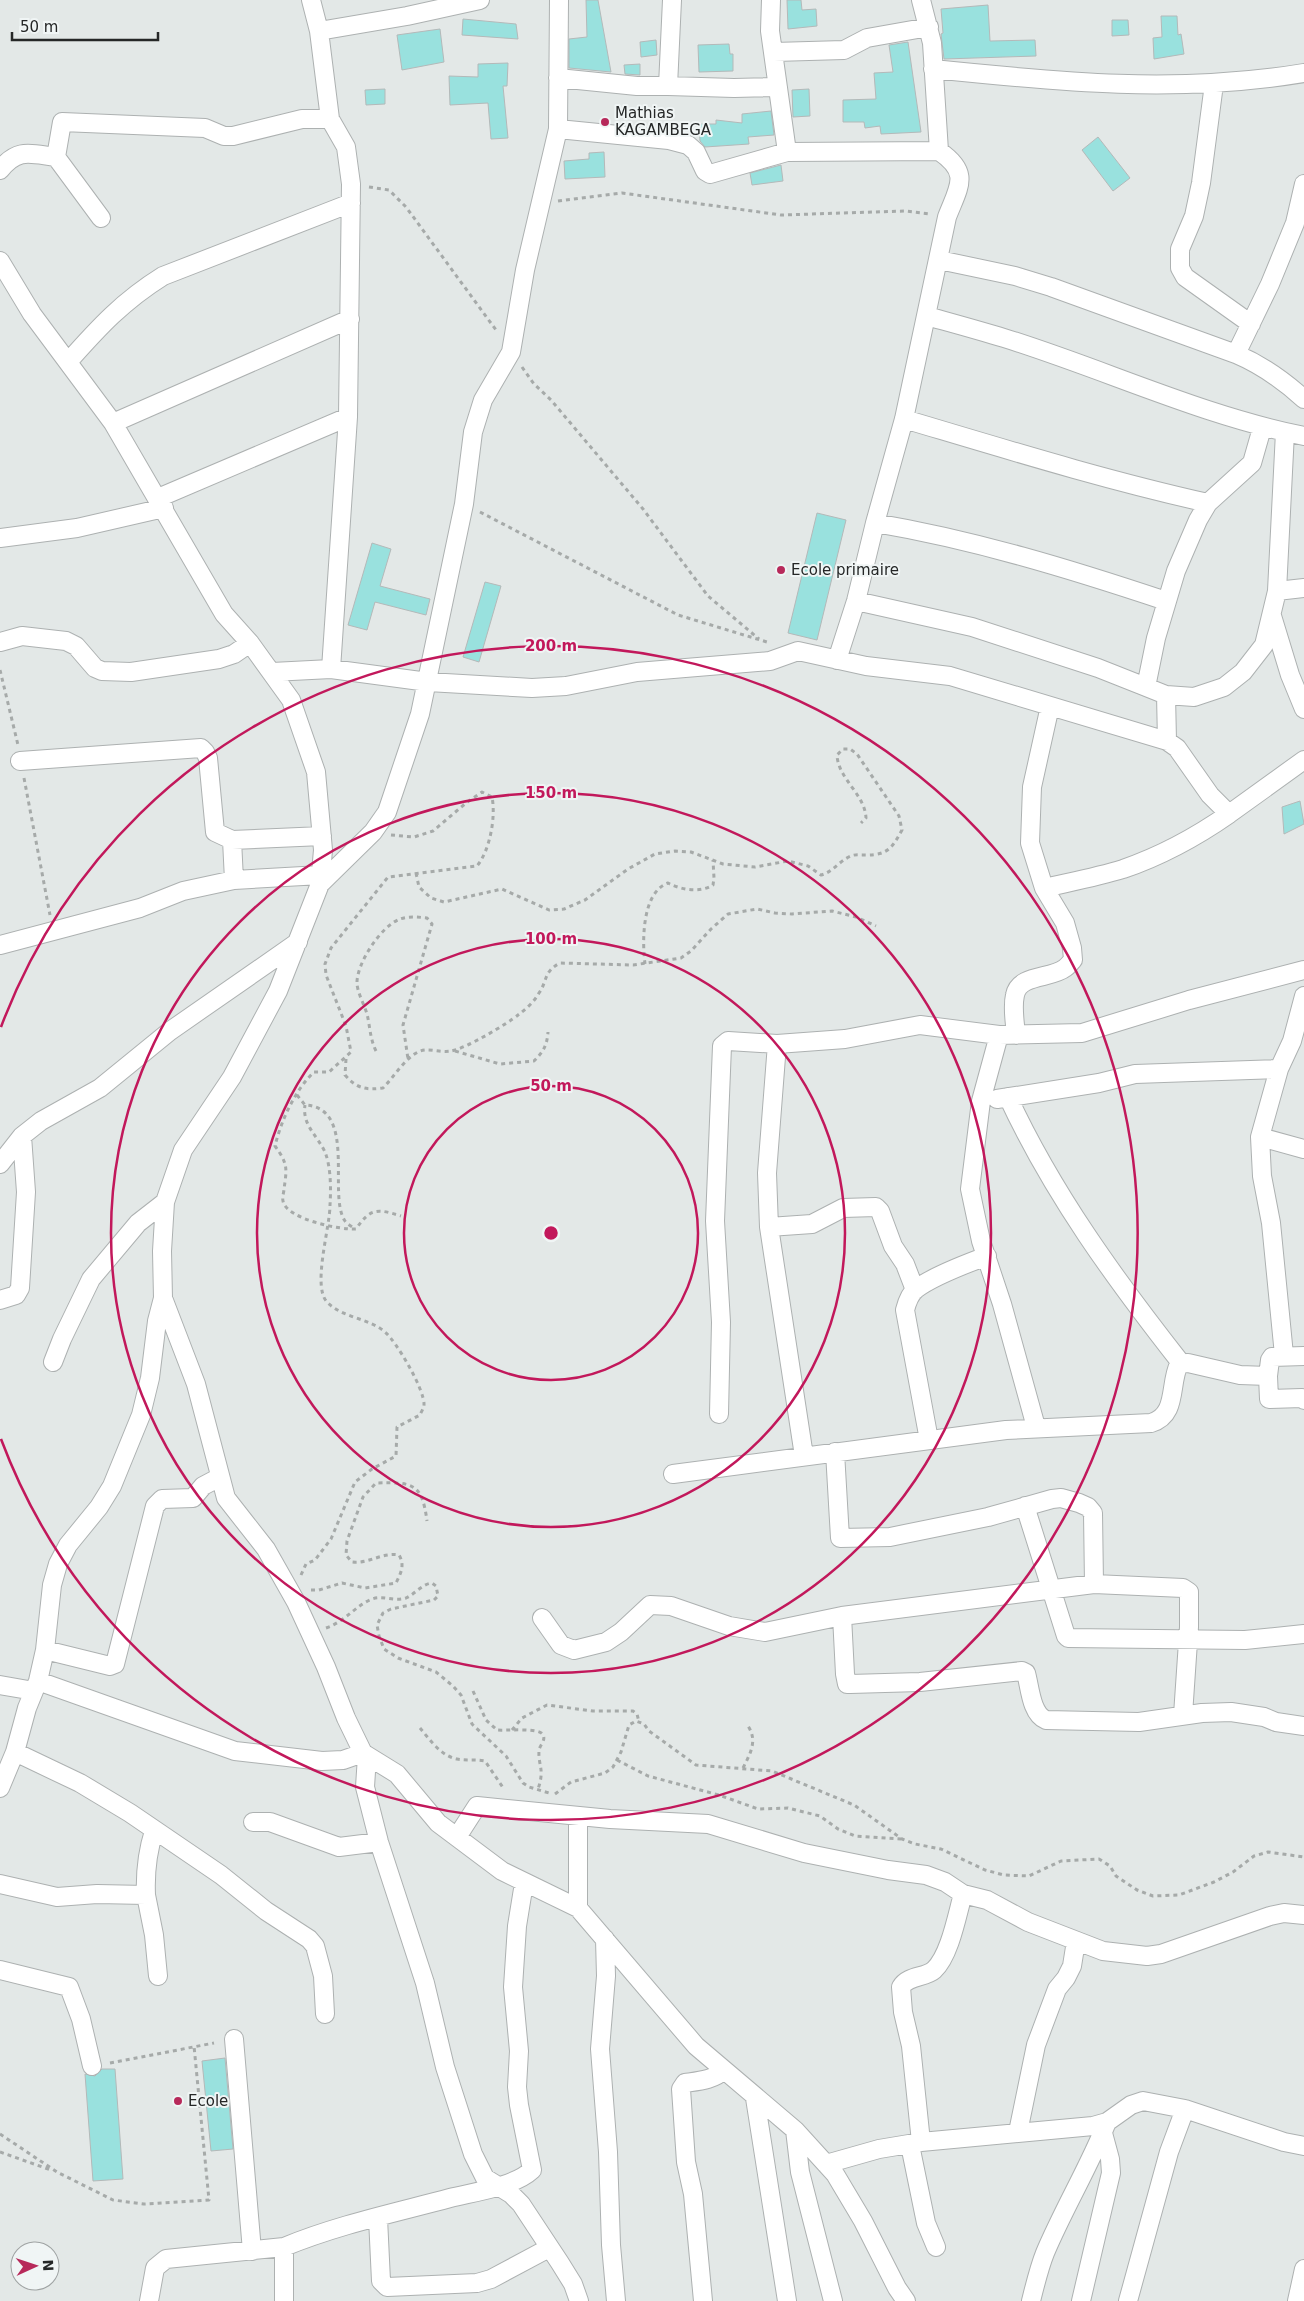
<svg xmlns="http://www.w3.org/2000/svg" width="1304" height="2301" font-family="'DejaVu Sans',sans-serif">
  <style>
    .building { fill: #99e1de; stroke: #b4b9b9 }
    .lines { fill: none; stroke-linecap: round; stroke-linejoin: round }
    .minor-casing { stroke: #adb1b1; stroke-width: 20 }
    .path { stroke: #a6aaa9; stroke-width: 3; stroke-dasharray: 4 4; stroke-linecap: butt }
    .minor { stroke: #fff; stroke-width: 18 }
    .ring { fill: none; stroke: #c2185b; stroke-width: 2.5 }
    .poi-dot { fill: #b7295a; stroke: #f0f5f5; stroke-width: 2 }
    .labels { text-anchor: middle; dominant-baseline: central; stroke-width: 4; stroke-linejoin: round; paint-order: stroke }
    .poi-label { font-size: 15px; fill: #252727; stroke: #f0f5f5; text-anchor: start }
    .centre { fill: #c2185b; stroke: #f0f5f5; stroke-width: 2.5 }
    .ring-label { font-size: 15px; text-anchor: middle; font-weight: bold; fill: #c2185b; stroke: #f0f5f5; stroke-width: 4; stroke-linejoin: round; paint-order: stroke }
  </style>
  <rect width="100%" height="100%" fill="#e3e8e7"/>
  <!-- building -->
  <path class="building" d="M586 0H598L611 72 569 68V39L587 37Z
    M787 0H801L802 10 816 9 817 26 788 29Z
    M988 5 990 41 1035 40 1036 56 944 59 941 34 943 33 941 9Z
    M1161 16H1177L1178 35 1181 34 1184 54 1154 59 1153 38 1162 37Z
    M463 19 516 24 518 39 462 35Z
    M1112 20H1128L1129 35 1112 36Z
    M440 29 444 62 402 70 397 35Z
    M656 40 657 55 641 57 640 42Z
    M908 42 921 132 881 134 880 126 865 128 864 122H843V100L876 99 874 73 893 72 889 45Z
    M729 44 730 54H733V71L699 72 698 45Z
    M508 63 507 86H503L508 138 491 139 488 103 450 105 449 76 478 77V64Z
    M640 64V75L625 74 624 65Z
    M385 89V104L366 105 365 90Z
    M809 89 810 116 793 117 792 90Z
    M771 111 774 135 748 137 749 144 705 147 700 141 699 124H716V120L742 123V114Z
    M1098 137 1130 178 1113 191 1082 150Z
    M604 152 605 177 565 179 564 161 589 159V153Z
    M781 165 783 181 752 185 750 173Z
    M817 513 846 520 817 640 788 633Z
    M372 543 391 549 380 586 430 599 426 615 375 602 367 630 348 625Z
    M485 582 501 586 479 662 463 657Z
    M1300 801 1304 824 1284 834 1282 807Z
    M225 2058 233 2149 211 2151 202 2061Z
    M102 2069H115L123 2179 93 2181 85 2074 95 2076Z"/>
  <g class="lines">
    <defs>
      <path id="minor" d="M311 0 319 31 330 119 346 147 351 184 348 417 331 669
        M771 0 770 31 787 152 939 151
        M319 31 407 16 480 0
        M774 52 844 50 867 38 929 27
        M933 69C1059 82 1178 94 1304 73
        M558 78 637 86H668L672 0
        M1214 84 1201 183 1194 216 1180 249V268L1185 277 1251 324
        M668 86 734 88 778 87
        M558 129 669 140 688 145 696 152 705 171 710 174 787 152
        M56 157 62 122 205 128 224 136H233L302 119H330
        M0 170C18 147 31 154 56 157L101 218
        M939 260 1015 276 1051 287 1236 354C1262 365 1283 380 1304 399
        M0 261 32 314 113 423 224 614 250 643 291 700 316 772 323 850 320 884 278 991 232 1077 183 1150 165 1202 162 1251 163 1298 196 1384 226 1498 266 1549 296 1602 326 1667 346 1718 363 1753 397 1774 438 1823 502 1871 578 1908 696 2046 795 2130 835 2174 863 2221 897 2288 906 2301
        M927 316C952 323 978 330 1004 338 1104 369 1200 415 1304 436
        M1236 354 1270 284 1295 223 1304 184
        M68 362C99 327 123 301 163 276L351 203
        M904 419C1005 449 1105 480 1208 503
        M113 423 350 319
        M158 498 348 417
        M875 523C975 540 1070 569 1166 601
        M0 538 77 528 164 508
        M1277 591 1304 588
        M856 601 972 627 1098 668 1146 687
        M1272 616 1290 675 1304 709
        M0 642 22 636 66 641 76 646 95 668 102 671 131 672 219 659 234 654 250 643
        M837 660 856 601 875 523 904 419 947 217C959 186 971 173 939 151L932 43 921 0
        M272 672 331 669 428 682 532 688 566 686 637 672 770 661 798 651 866 666 950 676 1167 741 1177 748 1210 795 1229 814 1304 760
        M1166 695 1194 697 1224 687 1243 672 1264 645 1277 591 1285 432
        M1167 741 1166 695 1146 687 1156 638 1176 571 1198 520 1208 503 1252 463 1262 428
        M20 761 201 748 205 752 208 758 215 832 232 840 322 836
        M232 840 234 880
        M320 884 373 832 387 812 420 714 464 504 473 432 483 400 511 352 525 270 558 129 559 0
        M1044 888C1070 882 1097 877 1123 869 1161 856 1196 837 1229 814
        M0 945 140 908 183 891 234 880 321 875
        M999 1035 981 1101 970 1189 981 1241 1002 1304 1036 1427
        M1016 1035C1015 1022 1012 1008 1015 995 1019 974 1051 979 1065 968 1068 966 1070 963 1073 960L1072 948 1065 923 1044 888 1030 843 1032 787 1050 706
        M1008 1097C1053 1194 1115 1279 1181 1363
        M997 1099 1099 1083 1135 1074 1279 1069
        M1260 1137 1304 1149
        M0 1164 22 1136 41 1121 100 1088 170 1031 298 942
        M769 1227 812 1224 843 1208 876 1207 880 1211 893 1246 905 1264 915 1290
        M0 1300 16 1295 20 1288 26 1192 22 1136
        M1284 1355 1271 1223 1262 1176 1260 1137 1279 1069 1292 1041 1304 996
        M53 1362 62 1339 91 1279 138 1223 165 1202
        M1268 1376 1269 1399 1302 1398 1304 1400
        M719 1414 721 1322 715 1221 722 1046 728 1041 777 1044
        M929 1440 905 1310C907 1302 910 1294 916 1289 932 1277 968 1263 987 1256
        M835 1452 840 1538 890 1537 988 1517 1052 1499 1061 1498 1079 1503 1088 1507 1093 1513 1094 1584
        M804 1456 769 1227 767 1173 777 1044 845 1039 920 1025 999 1035 1082 1033 1189 1000 1304 970
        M673 1474 1006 1430 1151 1423C1178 1415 1169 1384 1179 1364L1188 1363 1240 1375 1268 1376 1270 1360 1272 1357 1304 1356
        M1025 1506 1066 1636 1068 1638 1245 1640 1304 1634
        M842 1616 845 1674 847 1684H850L920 1682 1022 1671 1026 1673C1030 1687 1031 1714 1046 1720L1139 1722 1202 1713 1231 1712 1264 1717 1276 1722 1304 1726
        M542 1618 561 1645 574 1650 606 1642 621 1632 650 1605 671 1606 729 1626 765 1632 842 1616 1094 1584 1183 1588 1189 1592V1627L1183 1715
        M45 1650 110 1666 115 1664 155 1506 162 1499 193 1498 203 1486 220 1477
        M38 1681 235 1751 322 1761 343 1760 363 1753
        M0 1685 34 1691
        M15 1752 80 1783 130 1813 221 1875 266 1911 309 1939 315 1946 323 1976 325 2014
        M367 1756 365 1787 379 1842 425 1983 445 2067 473 2154 485 2178 511 2194 521 2204 560 2263 573 2284 579 2301
        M0 1788 15 1752 27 1708 38 1681 45 1650 52 1585 58 1564 68 1545 99 1507 112 1486 141 1415 150 1378 157 1321 163 1298
        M253 1822H270L339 1847 379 1842
        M457 1837 477 1806 610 1819 708 1824 804 1853 888 1870 926 1875 945 1882 963 1894 987 1900 1028 1922 1103 1951 1147 1956 1161 1954 1270 1916 1284 1913 1304 1915
        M0 1884 57 1897 97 1894 146 1895C145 1872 147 1853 154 1831
        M146 1895 154 1935 158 1976
        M578 1908V1816
        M605 1939 606 1976 600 2049 608 2152 611 2245 616 2301
        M0 1970 69 1987 81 2019 92 2066
        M234 2039 252 2251
        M755 2098 787 2301
        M795 2130 800 2172 833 2301
        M1018 2132 1036 2045 1057 1989 1066 1978 1072 1966 1076 1941
        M921 2142 911 2046 903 2012 901 1987C908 1975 925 1978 934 1970 950 1955 957 1915 963 1894
        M910 2145 926 2223 936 2247
        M826 2164 879 2149 921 2142 1093 2126 1107 2122 1131 2105 1143 2101 1185 2109 1284 2142 1304 2146
        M378 2218 381 2281 387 2287 477 2283 491 2279 549 2248
        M149 2301 155 2268 166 2259 284 2247
        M284 2301V2247C337 2225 394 2213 450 2198 474 2192 514 2187 532 2170L519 2105 517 2087 519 2051 513 1987 517 1926 524 1883
        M703 2301 693 2194 686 2162 681 2089 685 2083C699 2081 714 2080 724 2070
        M1031 2301C1035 2285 1039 2268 1045 2253 1064 2208 1089 2167 1107 2122
        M1081 2301 1111 2173 1110 2159 1103 2133
        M1128 2301 1169 2152 1185 2109
        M1297 2301 1304 2269"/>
    </defs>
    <!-- minor casing -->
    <use href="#minor" class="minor-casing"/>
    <!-- path -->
    <path class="path" d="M369 187 389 190 406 207 496 330
      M558 201 622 193 781 215 905 211 930 214
      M522 367 534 384 551 400 643 509 708 596 759 639
      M480 512 678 615 767 642
      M0 670 18 745
      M24 778 50 915
      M391 835 414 837 433 831 466 803 482 792 492 797C496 817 490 850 477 866L388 877 331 948 325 964 326 975 346 1026 351 1052 329 1072H314C295 1090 281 1121 275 1146 288 1164 287 1168 284 1189 284 1192 282 1197 283 1201 286 1219 340 1230 356 1229 371 1207 378 1209 401 1216
      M416 873 419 887 431 898 444 902 502 889 549 910 564 909 585 900 628 869 655 854 675 851 691 852 723 864 755 867 788 861 808 866 821 875C833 872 839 861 851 856 855 854 861 855 866 855 888 855 892 848 902 830L899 816 857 754 850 749H843L837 755C838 779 865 794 866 818L861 823
      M645 964C642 941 642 892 668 883 681 890 700 893 713 885L714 878 713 860
      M376 1051C370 1039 370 1026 367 1014 364 1004 358 994 357 984 356 964 381 926 400 919 409 916 418 917 427 918L432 924 403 1025 408 1059
      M455 1051 500 1064 534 1061C543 1052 547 1046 548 1032
      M346 1059 345 1075C357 1089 366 1090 383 1088 394 1077 404 1059 418 1052 427 1047 440 1053 451 1051 465 1049 507 1024 518 1015 526 1009 534 1002 539 993 548 980 543 972 560 963L633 965 681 958 691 951 711 929 728 914 757 909 775 913 792 914 832 911 856 917 876 926
      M297 1095 305 1105C358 1108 327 1195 345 1221 347 1224 351 1226 354 1228
      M301 1575 306 1564 315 1560 331 1539 355 1482 372 1469 396 1456 397 1427 420 1415C421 1412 424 1408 424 1405 425 1390 396 1341 385 1332 369 1318 342 1318 327 1302 312 1286 330 1228 330 1205 331 1189 331 1167 325 1152 317 1135 302 1125 305 1105
      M311 1590H319L342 1583 365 1588 396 1583C401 1573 405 1565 399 1555 382 1552 369 1564 352 1562L346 1555 347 1541 363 1497 376 1483C413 1482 422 1483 427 1521
      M326 1628C346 1621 356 1605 372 1599 383 1595 394 1602 406 1598 415 1594 422 1584 432 1583L436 1586 438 1596 434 1600 391 1609 383 1613 377 1625 379 1636 384 1649 398 1658 436 1672 453 1686 461 1695 472 1724 506 1756 523 1783 529 1787 549 1793
      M473 1691 486 1720 497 1730C506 1731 540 1727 543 1735 546 1740 540 1745 539 1750 538 1766 545 1769 538 1789
      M420 1728C430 1740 441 1756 457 1759 467 1761 475 1759 485 1761L504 1789
      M512 1730 522 1718 547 1705 593 1711H633L637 1714 639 1722
      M617 1760 648 1776 719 1795 758 1809 788 1808 820 1816 838 1829 855 1836 901 1839
      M743 1768C750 1754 758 1741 748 1726
      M555 1794 571 1782 605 1773 613 1767 621 1752 629 1725 636 1721 644 1724 649 1731 696 1765 772 1771 854 1805 902 1839 915 1844 941 1849 985 1870 1004 1875 1029 1876 1061 1861 1099 1859 1110 1866 1116 1876 1137 1890 1153 1896 1179 1895 1214 1882 1233 1872 1254 1856 1268 1852 1304 1857
      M110 2063 214 2043
      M0 2134 57 2172 113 2200 144 2204 209 2200 194 2046
      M0 2152 51 2170"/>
    <!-- minor -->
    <use href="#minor" class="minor"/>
  </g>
  <!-- distance rings -->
  <g class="ring">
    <circle cx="551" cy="1233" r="147"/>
    <circle cx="551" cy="1233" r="294"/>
    <circle cx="551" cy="1233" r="440"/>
    <path d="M1 1027A587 587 0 1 1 1 1439"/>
  </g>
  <!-- markers -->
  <g class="poi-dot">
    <circle cx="605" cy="122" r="5"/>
    <circle cx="781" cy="570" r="5"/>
    <circle cx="178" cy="2101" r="5"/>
  </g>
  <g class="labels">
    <!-- poi labels -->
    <g class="poi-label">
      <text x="615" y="113">Mathias<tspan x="615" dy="17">KAGAMBEGA</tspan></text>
      <text x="791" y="570">Ecole primaire</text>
      <text x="188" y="2101">Ecole</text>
    </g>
  </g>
  <circle cx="551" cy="1233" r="8" class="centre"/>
  <g class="ring-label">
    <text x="551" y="651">200 m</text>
    <text x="551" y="798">150 m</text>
    <text x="551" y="944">100 m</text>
    <text x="551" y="1091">50 m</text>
  </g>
  <!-- north arrow -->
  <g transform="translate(35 2266) rotate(87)"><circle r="24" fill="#f0f5f5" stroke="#9fa3a3"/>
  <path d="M0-4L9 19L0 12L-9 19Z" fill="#b7295a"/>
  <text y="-8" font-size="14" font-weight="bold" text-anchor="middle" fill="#252727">N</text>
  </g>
  <!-- scale -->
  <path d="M12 32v8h146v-8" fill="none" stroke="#252727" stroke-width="2.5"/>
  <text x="20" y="32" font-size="15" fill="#252727" stroke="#f0f5f5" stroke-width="4" paint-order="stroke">50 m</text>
</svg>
